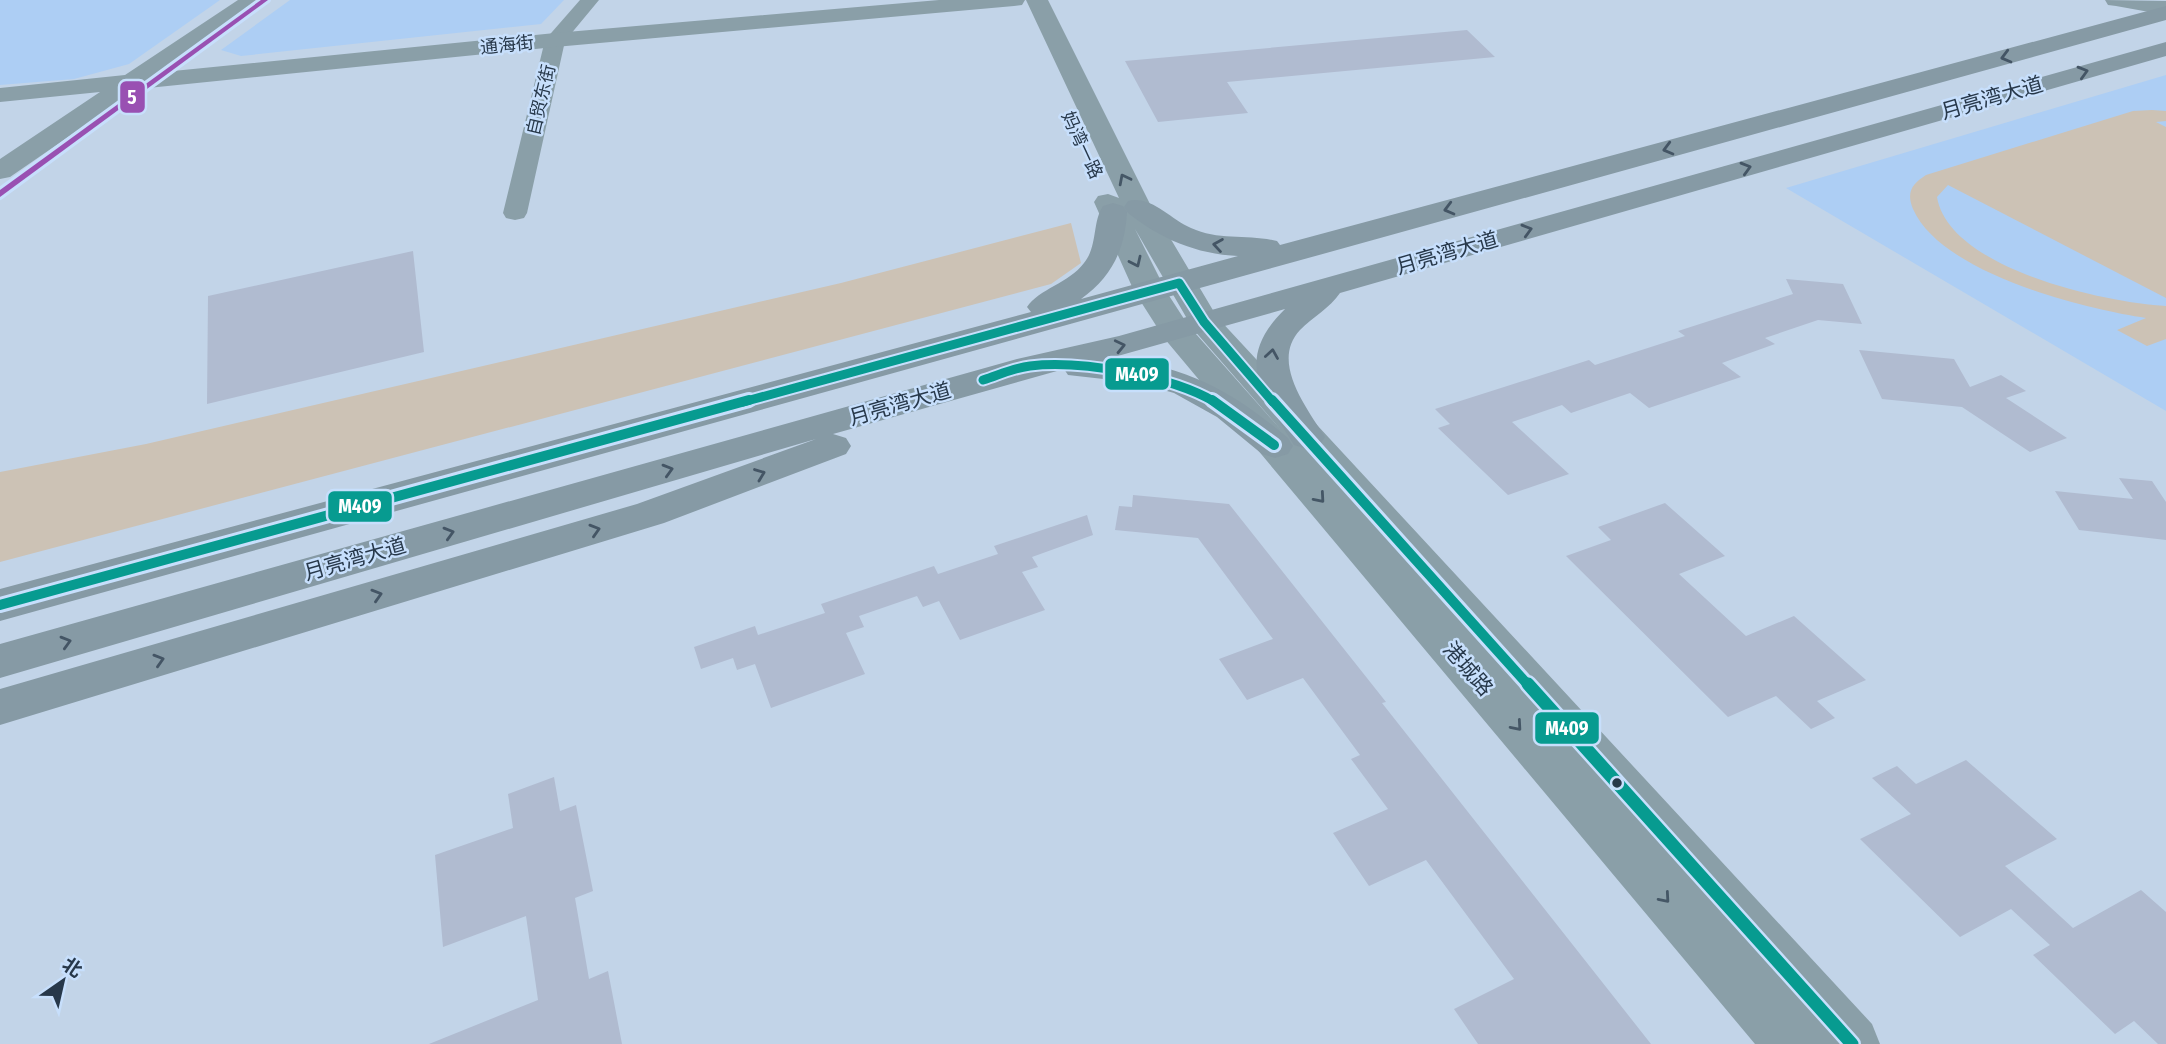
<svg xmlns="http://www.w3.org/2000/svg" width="2166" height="1044" font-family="'Fira Sans Condensed','Noto Sans SC',sans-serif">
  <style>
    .built { fill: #adcef4 }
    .green { fill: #ccc2b5 }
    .building { fill: #b0bbd0 }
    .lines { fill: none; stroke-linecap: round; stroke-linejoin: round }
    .minor { fill: #8a9fa8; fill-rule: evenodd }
    .tertiary { fill: #8a9fa8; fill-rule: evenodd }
    .primary { fill: #869aa5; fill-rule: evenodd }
    .bus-1-far2-casing { stroke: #c7dffc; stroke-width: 13 }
    .bus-1-far1-casing { stroke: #c7dffc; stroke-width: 16 }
    .bus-1-casing { stroke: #c7dffc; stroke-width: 18 }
    .bus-1-far2 { stroke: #079b90; stroke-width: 9 }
    .bus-1-far1 { stroke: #079b90; stroke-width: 10 }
    .bus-1 { stroke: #079b90; stroke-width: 13 }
    .metro-1-casing { stroke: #c7dffc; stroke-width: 6 }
    .metro-1 { fill: #9950b2; fill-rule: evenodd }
    .oneway { stroke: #445565 }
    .oneway2 { stroke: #455766 }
    .bus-dot { fill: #27384a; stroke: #c7dffc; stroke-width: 2.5 }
    .labels { text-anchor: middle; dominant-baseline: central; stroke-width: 5; stroke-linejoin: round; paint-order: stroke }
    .far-street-label { font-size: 18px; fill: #27384a; stroke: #c7dffc }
    .street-label { font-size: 21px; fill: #27384a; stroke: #c7dffc }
    .line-badge { stroke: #c7dffc; stroke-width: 2.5 }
    .badge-label { font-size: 19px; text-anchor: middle; font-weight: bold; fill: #fff }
  </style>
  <rect width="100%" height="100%" fill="#c2d4e8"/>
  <!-- built -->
  <path class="built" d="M0 0H220L129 64 74 79 0 85Z
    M290 0H564L541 24 241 56 221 50Z
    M2166 75V411L1786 188Z"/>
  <!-- green -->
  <path class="green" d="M2152 110 2166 111V121L2156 122 2166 127V298L1948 185 1937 197C1949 269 2106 303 2166 306V339L2147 346 2117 330 2146 318C2083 309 1941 273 1913 209 1906 192 1912 184 1926 175L2133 111Z
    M1071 223 1081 263 1051 284 0 562V472L146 444 841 283Z"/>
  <!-- building -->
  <path class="building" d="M1467 30 1495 57 1227 82 1248 113 1158 122 1125 61Z
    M413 251 424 352 207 404 208 296Z
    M1786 279 1843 284 1862 324 1818 320 1765 338 1775 344 1722 363 1741 377 1649 408 1630 393 1571 413 1562 405 1512 422 1569 474 1508 495 1438 428 1450 424 1435 409 1589 360 1595 365 1685 336 1678 331 1793 294Z
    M1859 350 1954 359 1970 387 2001 375 2026 391 2006 398 2067 438 2030 452 1962 407 1882 399Z
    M2119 478 2152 481 2166 502V540L2079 530 2055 491 2133 499Z
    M1133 495 1229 504 1386 702 1382 703 1651 1044H1478L1454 1009 1514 979 1426 860 1369 886 1333 833 1388 809 1351 759 1360 755 1303 678 1247 700 1219 659 1273 639 1198 538 1115 530 1119 506 1132 507Z
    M1665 503 1725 556 1679 574 1746 636 1794 616 1866 680 1817 701 1835 718 1811 729 1776 696 1728 717 1566 556 1611 540 1598 527Z
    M1087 515 1093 535 1032 557 1038 567 1022 572 1045 610 960 640 939 601 923 607 917 596 859 616 864 627 846 633 865 674 771 708 755 664 737 670 733 658 701 669 694 647 755 626 758 635 825 613 821 604 934 566 938 574 998 554 994 546Z
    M1966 760 2057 839 2005 866 2073 928 2141 890 2166 912V1044H2158L2134 1021 2115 1034 2033 955 2050 945 2011 909 1960 937 1860 839 1911 814 1872 778 1897 766 1916 784Z
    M554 777 560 811 576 805 593 891 575 898 589 979 608 971 622 1044H429L538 1000 526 916 443 947 435 855 513 828 508 794Z"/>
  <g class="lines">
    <!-- minor -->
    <path class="minor" d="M580 0H599L565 41 527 213 524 218 515 220 506 218 503 213 545 40Z"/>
    <!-- tertiary -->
    <path class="tertiary" d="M238 0H264L163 72 555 33 939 0H1025L1022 5 1014 6 555 47 138 89 10 177 0 179V159L100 92 0 102V88L125 75Z
      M1026 0H1048L1150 204 1217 317 1872 1024 1880 1044H1755L1164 338 1134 291 1094 202 1098 196 1108 194 1119 198ZM1135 229 1193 329 1282 431 1188 325 1166 291Z
      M2105 0 2166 1V15L2116 6 2108 5Z"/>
    <!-- primary -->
    <path class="primary" d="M2166 6V20L0 621V589L1031 312 1027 307C1039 289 1069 283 1084 263 1098 246 1092 222 1103 206L1113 203 1123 206 1127 212C1125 249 1112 277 1081 299L1238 256C1196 254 1161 239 1128 213L1124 207 1128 201C1151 195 1170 219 1191 228 1219 241 1249 234 1277 241L1280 245Z
      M2166 42V56L1340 293C1330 308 1313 317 1300 330 1270 362 1307 408 1325 437L1320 445 1307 449 1294 445C1262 394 1233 360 1285 309L1107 359C1182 363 1231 390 1288 438L1293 446 1288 454 1275 458 1262 454 1217 417 1174 393 1139 383 1068 375 1064 369 833 434 846 438 851 446 846 454 664 523 0 725V689L637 504 816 439 0 678V644L1017 359 1119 336Z"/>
    <defs>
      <path id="bus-1-far2" d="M983 380C999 375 1013 368 1030 366 1081 360 1171 376 1215 402
        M743 402 1179 283 1204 322 1273 402"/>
      <path id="bus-1-far1" d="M1212 400 1274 445
        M1272 400 1529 686
        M0 605 749 400"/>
      <path id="bus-1" d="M1528 684 1852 1044"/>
    </defs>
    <!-- bus-1-far2 casing -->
    <use href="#bus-1-far2" class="bus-1-far2-casing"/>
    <!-- bus-1-far1 casing -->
    <use href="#bus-1-far1" class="bus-1-far1-casing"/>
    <!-- bus-1 casing -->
    <use href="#bus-1" class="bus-1-casing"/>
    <!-- bus-1-far2 -->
    <use href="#bus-1-far2" class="bus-1-far2"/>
    <!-- bus-1-far1 -->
    <use href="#bus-1-far1" class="bus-1-far1"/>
    <!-- bus-1 -->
    <use href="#bus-1" class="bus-1"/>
    <defs>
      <path id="metro-1" d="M261 0H268L0 197V190Z"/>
    </defs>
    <!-- metro-1 casing -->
    <use href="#metro-1" class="metro-1-casing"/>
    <!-- metro-1 -->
    <use href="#metro-1" class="metro-1"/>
  </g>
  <!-- one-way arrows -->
  <defs><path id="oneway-chevron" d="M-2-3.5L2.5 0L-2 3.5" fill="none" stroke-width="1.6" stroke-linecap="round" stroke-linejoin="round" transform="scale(1.75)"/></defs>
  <g class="oneway">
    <use href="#oneway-chevron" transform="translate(2006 57) rotate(165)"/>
    <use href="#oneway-chevron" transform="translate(2083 72) rotate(-16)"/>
    <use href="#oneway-chevron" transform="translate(1668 149) rotate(165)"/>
    <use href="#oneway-chevron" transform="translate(1746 168) rotate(-16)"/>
    <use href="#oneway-chevron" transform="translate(1449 209) rotate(165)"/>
    <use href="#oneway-chevron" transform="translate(1527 230) rotate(-16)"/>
    <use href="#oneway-chevron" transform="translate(1218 245) rotate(-171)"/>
    <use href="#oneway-chevron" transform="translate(1120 346) rotate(-13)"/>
    <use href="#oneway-chevron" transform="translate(1272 354) rotate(-81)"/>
    <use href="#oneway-chevron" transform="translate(668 470) rotate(-16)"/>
    <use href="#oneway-chevron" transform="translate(760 474) rotate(-21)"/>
    <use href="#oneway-chevron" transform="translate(595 530) rotate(-17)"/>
    <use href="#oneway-chevron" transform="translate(449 533) rotate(-16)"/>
    <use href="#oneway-chevron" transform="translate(377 595) rotate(-17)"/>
    <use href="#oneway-chevron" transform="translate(66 642) rotate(-16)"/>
    <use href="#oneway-chevron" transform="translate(159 660) rotate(-17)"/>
  </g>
  <g class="oneway2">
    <use href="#oneway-chevron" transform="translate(1124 179) rotate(-117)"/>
    <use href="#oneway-chevron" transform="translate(1136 262) rotate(65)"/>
    <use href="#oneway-chevron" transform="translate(1320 498) rotate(49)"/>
    <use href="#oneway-chevron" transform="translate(1517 726) rotate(49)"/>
    <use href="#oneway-chevron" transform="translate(1665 898) rotate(49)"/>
  </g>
  <!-- markers -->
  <circle class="bus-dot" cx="1617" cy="783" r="6"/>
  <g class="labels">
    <!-- far-street labels -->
    <g class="far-street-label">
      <text transform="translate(507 45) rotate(-6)">通海街</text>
      <text transform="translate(541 100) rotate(-77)">自贸东街</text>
      <text transform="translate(1082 145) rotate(65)">妈湾一路</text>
    </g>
    <!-- street labels -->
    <g class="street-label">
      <text transform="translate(1992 98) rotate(-16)">月亮湾大道</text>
      <text transform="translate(1447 253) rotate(-16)">月亮湾大道</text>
      <text transform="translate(900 404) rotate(-16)">月亮湾大道</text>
      <text transform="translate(355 559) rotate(-16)">月亮湾大道</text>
      <text transform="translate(1468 669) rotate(49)">港城路</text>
    </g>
  </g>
  <g class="line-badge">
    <rect x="119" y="80" width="27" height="34" rx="7" fill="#9950b2"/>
    <rect x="1104" y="357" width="66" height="34" rx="7" fill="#079b90"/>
    <rect x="327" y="490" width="66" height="33" rx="7" fill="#079b90"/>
    <rect x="1534" y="711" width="66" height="34" rx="7" fill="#079b90"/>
  </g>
  <g class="badge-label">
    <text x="132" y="104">5</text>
    <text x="1137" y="381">M409</text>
    <text x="360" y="513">M409</text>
    <text x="1567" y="735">M409</text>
  </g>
  <!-- north arrow -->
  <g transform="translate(63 981) rotate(34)" stroke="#c7dffc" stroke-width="5" paint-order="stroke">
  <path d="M0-5L12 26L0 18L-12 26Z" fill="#27384a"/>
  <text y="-10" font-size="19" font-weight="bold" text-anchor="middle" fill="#27384a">北</text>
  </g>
</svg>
